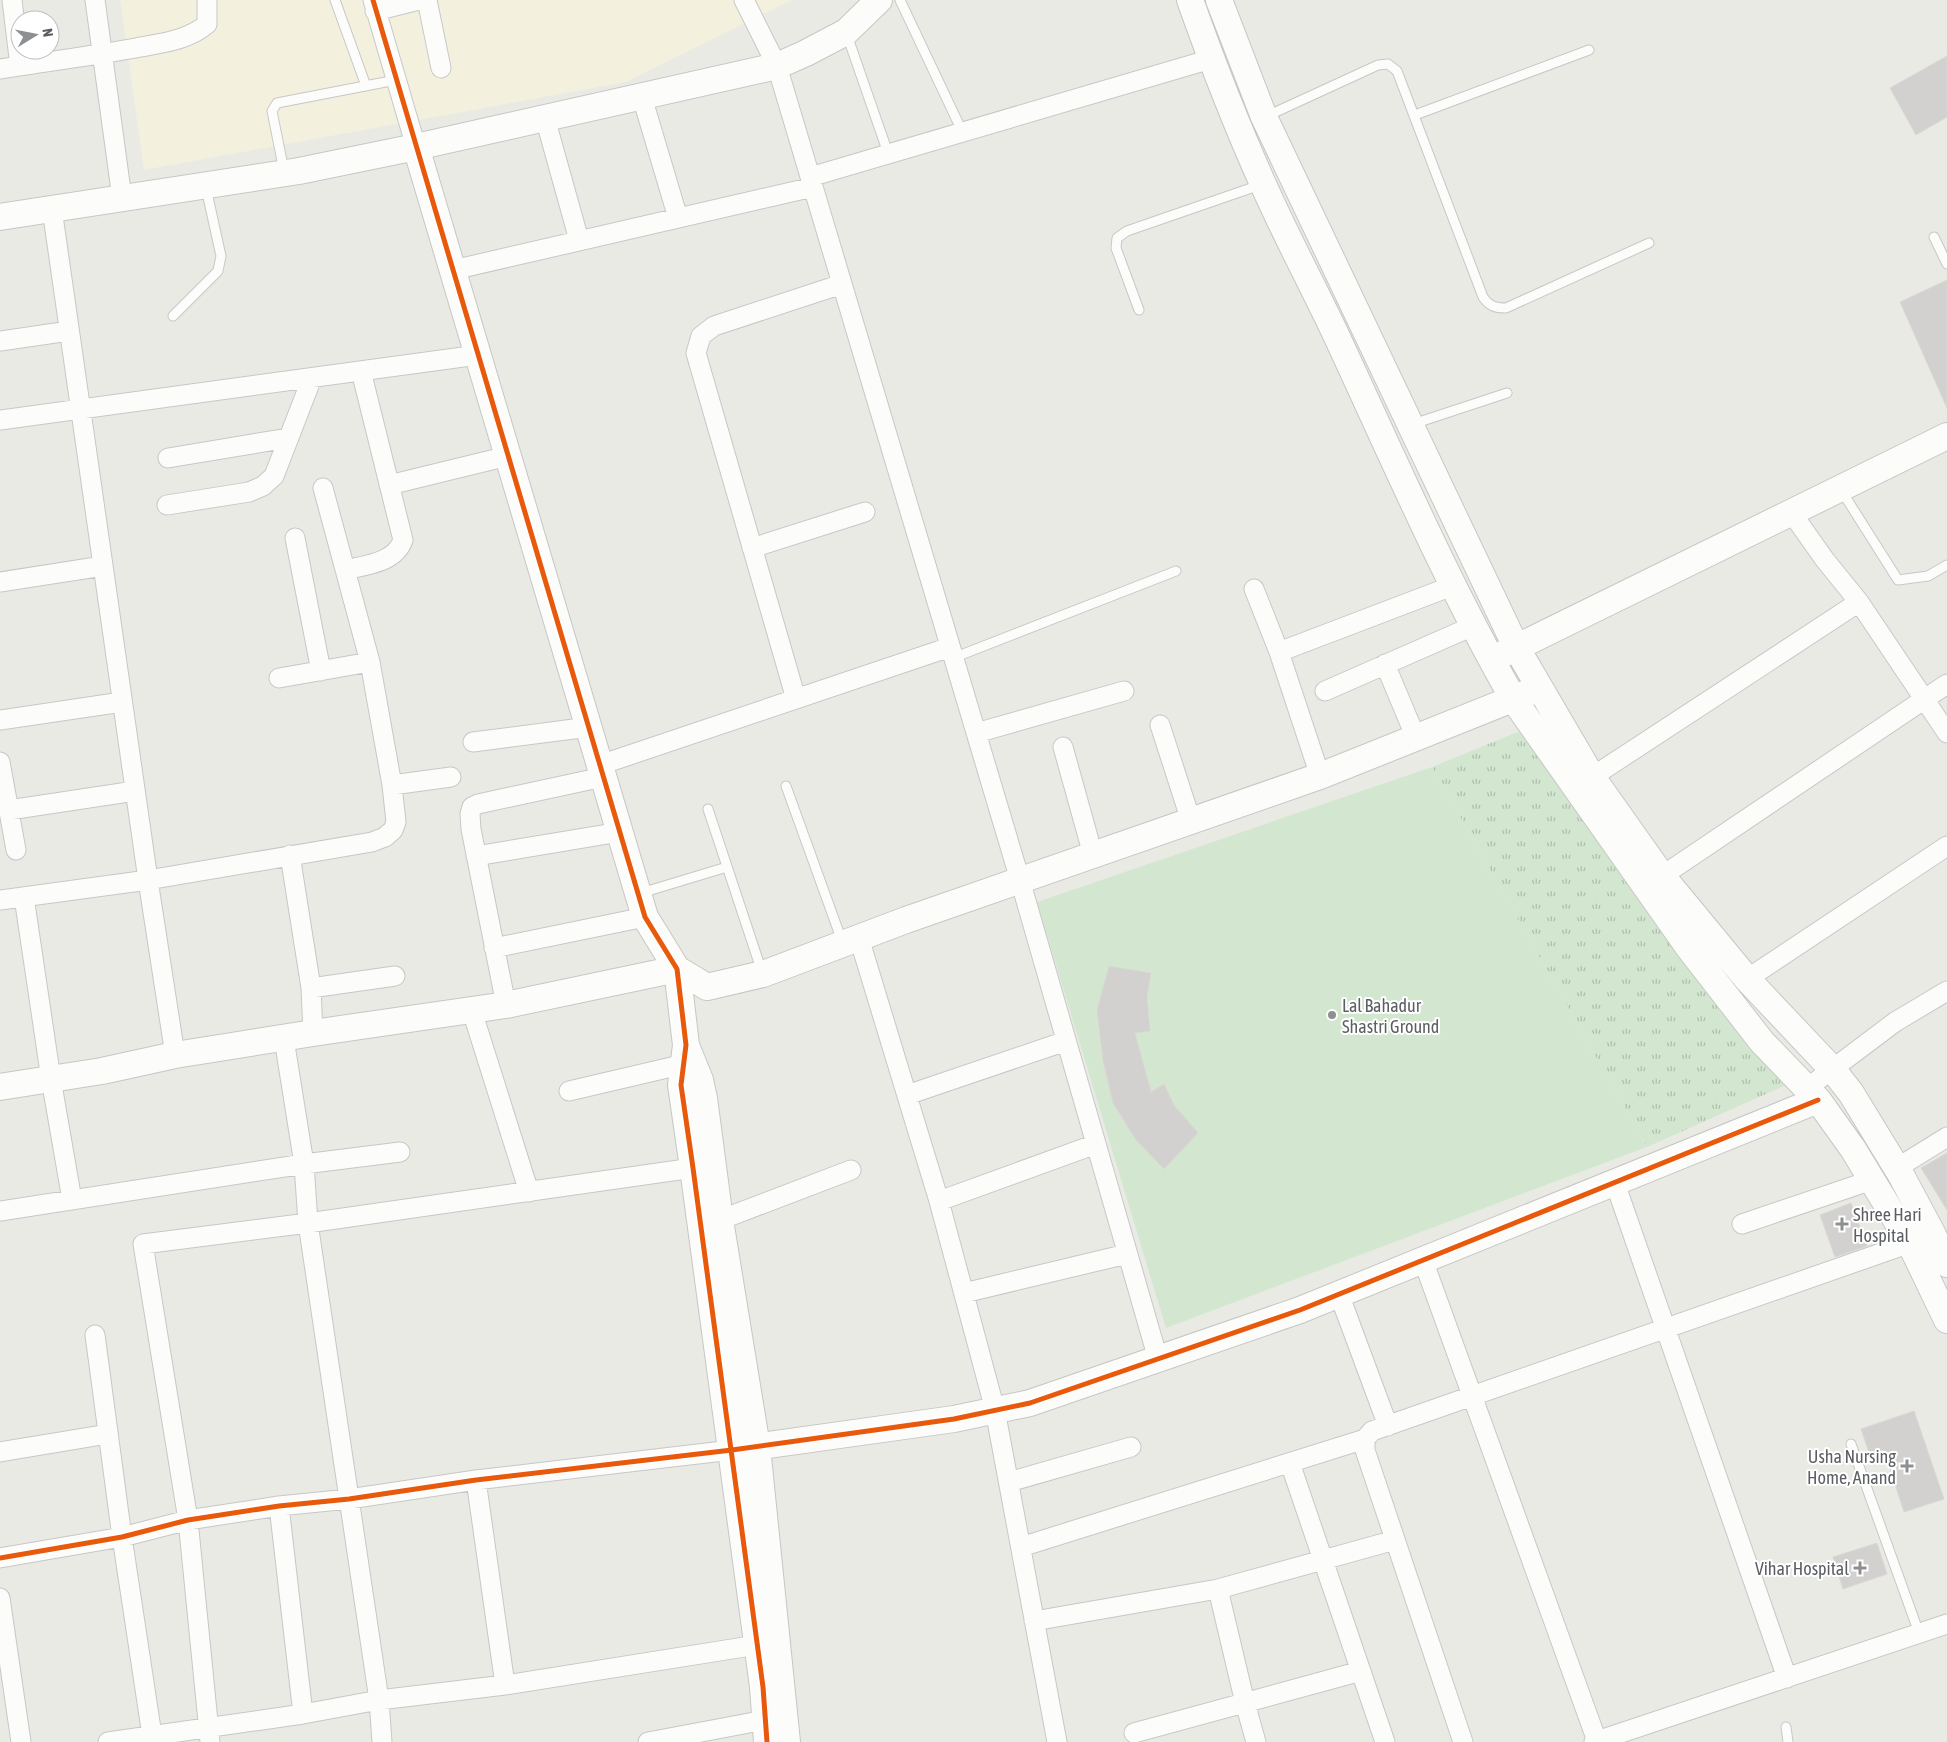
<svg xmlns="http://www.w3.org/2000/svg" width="1947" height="1742" font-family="'Asap Condensed',sans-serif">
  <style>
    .commercial { fill: #f4f0de }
    .grass { fill: #d3e7d0 }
    .park { fill: url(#park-tufts) }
    .building { fill: #d2d1cf; stroke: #dad8d4 }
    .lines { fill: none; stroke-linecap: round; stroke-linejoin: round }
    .lane-casing { stroke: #c7c7c7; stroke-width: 11 }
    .street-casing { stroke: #c7c7c7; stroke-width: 21 }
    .secondary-casing { stroke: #c6c7c5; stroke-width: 28 }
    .lane { stroke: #fcfcfb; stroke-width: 9 }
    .street { stroke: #fcfcfb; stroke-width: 19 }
    .secondary { stroke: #fcfcfb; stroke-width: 26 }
    .cycleway-casing { stroke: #fff; stroke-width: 8 }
    .cycleway { stroke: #e8590c; stroke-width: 5 }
    .poi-dot { fill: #8d8f90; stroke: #fff; stroke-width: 2 }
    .labels { text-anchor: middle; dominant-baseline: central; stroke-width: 4; stroke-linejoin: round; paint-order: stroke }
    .poi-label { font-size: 18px; fill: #5b5e63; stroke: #fff; text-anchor: start }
  </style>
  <defs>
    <pattern id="park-tufts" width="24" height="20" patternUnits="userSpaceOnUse" patternTransform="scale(1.25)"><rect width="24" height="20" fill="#d3e7d0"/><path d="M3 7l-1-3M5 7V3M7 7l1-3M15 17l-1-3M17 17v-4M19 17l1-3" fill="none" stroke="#aebeac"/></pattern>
  </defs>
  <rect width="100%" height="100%" fill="#eaeae5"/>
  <!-- commercial -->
  <path class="commercial" d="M120 0H792L626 82 144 170Z"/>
  <!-- grass -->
  <path class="grass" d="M1432 767 1647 1147 1166 1328 1037 902Z"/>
  <!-- park -->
  <path class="park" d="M1532 726 1804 1077 1647 1147 1432 767Z"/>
  <!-- building -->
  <path class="building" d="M1947 56V117L1916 135 1890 88Z
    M1947 280V408L1900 302Z
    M1109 966 1151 973 1147 996 1150 1031 1135 1033 1151 1092 1164 1084 1174 1105 1198 1133 1164 1169 1136 1140 1113 1103 1103 1061 1097 1010Z
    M1947 1153V1210L1921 1168Z
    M1851 1203 1867 1246 1835 1257 1820 1215Z
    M1914 1411 1944 1499 1904 1512 1884 1450 1870 1455 1861 1429Z
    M1877 1543 1887 1574 1843 1589 1833 1557Z"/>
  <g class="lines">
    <defs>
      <path id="lane" d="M335 0 366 86
        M900 0 962 131
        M847 35 888 153
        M1415 115 1589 50
        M1267 116 1378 65 1388 64 1397 71 1483 297C1489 306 1495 308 1506 308L1649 243
        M284 171 272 111 277 103 396 80
        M1934 237 1947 264
        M1139 310 1116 248 1117 238 1127 231 1260 185
        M173 316 218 271 221 256 206 188
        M1413 424 1507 393
        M1841 490 1898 580 1928 576 1947 565
        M953 658 1176 571
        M786 786 842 941
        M708 809 762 972
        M641 893 727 867
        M1851 1444 1919 1633
        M1786 1727 1788 1742"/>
      <path id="street" d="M12 0 20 66
        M95 0 122 198
        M373 0 416 147
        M427 0 441 68
        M744 0 777 66 1020 880 1158 1359
        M375 11 419 0
        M0 69C45 62 91 56 136 48 161 43 187 41 207 24V0
        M642 97 678 218
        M545 118 579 240
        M810 177 1211 59
        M52 209 148 880 175 1055
        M453 270 813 187
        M0 341 69 331
        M0 420 478 355
        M168 458 288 438
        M389 485 508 456
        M167 505 249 492 263 486 274 476 312 378
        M1791 512 1825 560 1859 602 1947 733
        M295 538 321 671
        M752 548 865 512
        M345 570C366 565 395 563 403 540L361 371
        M0 582 103 566
        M1254 589 1279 652 1320 776
        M1279 652 1452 586
        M1385 664 1416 738
        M279 678 370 662
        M1325 691 1473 626
        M796 699 696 353 701 336 714 326 842 284
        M0 720 122 702
        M1160 725 1191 821
        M976 733 1124 691
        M473 742 589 727
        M1063 747 1093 855
        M0 762 16 850
        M600 765 950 647
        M1592 777 1859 602
        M392 785 451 777
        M9 810 135 791
        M290 855 311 988 313 1033
        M476 856 620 832
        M1662 876 1947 684
        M24 897 51 1079 72 1200
        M0 900 148 880 372 842 385 837 393 830 396 822 392 785 370 662 323 488
        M859 938 939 1201 995 1410 1057 1742
        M494 948 645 917
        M1747 979 1947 846
        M311 988 395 976
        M506 1005 471 829 470 814 472 807 478 804 603 777
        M472 1011 529 1192
        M284 1039 304 1164 308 1223 379 1700 382 1742
        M1806 1089 1895 1022 1947 991
        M569 1091 693 1062
        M907 1095 1066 1041
        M1897 1168 1947 1137
        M1615 1183 1787 1678
        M939 1201 1096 1144
        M0 1211 304 1164 400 1152
        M720 1220 851 1170
        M1742 1224 1872 1180
        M1423 1260 1597 1741
        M964 1293 1127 1254
        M1339 1294 1388 1426
        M95 1335 122 1537 153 1742
        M0 1452 108 1434
        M1290 1463 1385 1742
        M476 1480 505 1685
        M1009 1482 1131 1447
        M279 1506 303 1714
        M1021 1547 1365 1439
        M0 1558 122 1537 188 1520 279 1506 349 1499 476 1480 732 1450
        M1218 1589 1395 1540
        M0 1598 21 1742
        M1034 1621 1218 1589 1245 1703 1256 1742
        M1134 1733 1361 1671
        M108 1742 303 1714 379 1700 505 1685 757 1645
        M210 1742 188 1520 143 1244 308 1223 693 1168
        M648 1742 765 1720
        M1463 1742 1365 1450V1439L1372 1431 1910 1243
        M1594 1742 1947 1624"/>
      <path id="secondary" d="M1190 0C1212 62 1236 124 1263 184 1286 236 1313 286 1337 337 1394 460 1447 583 1514 700L1689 948 1762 1042 1818 1100 1853 1149 1910 1243 1947 1320
        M1219 0 1264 117 1516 647 1592 777 1662 876 1747 979 1833 1070 1851 1093 1901 1175 1932 1233 1947 1264
        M416 147 645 917 677 969 686 1045 681 1085 693 1168 763 1687 767 1742
        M0 217 299 171 416 147 777 66 806 53 846 32 879 0
        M1501 655 1947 436
        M687 1048 700 1080 704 1098 720 1220 757 1447 787 1742
        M0 1087 102 1071 175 1055 313 1033 506 1005 677 969 707 987 763 974 906 920 1320 776 1540 688
        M732 1450 954 1419 1030 1403 1300 1310 1818 1100"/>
    </defs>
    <!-- lane casing -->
    <use href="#lane" class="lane-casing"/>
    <!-- street casing -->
    <use href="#street" class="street-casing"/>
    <!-- secondary casing -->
    <use href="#secondary" class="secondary-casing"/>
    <!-- lane -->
    <use href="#lane" class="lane"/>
    <!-- street -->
    <use href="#street" class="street"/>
    <!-- secondary -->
    <use href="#secondary" class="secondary"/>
    <defs>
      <path id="cycleway" d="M373 0 645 917 677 969 686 1045 681 1085 693 1168 763 1687 767 1742
        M0 1558 122 1537 188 1520 279 1506 349 1499 476 1480 732 1450 954 1419 1030 1403 1300 1310 1818 1100"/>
    </defs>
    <!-- cycleway casing -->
    <use href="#cycleway" class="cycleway-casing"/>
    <!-- cycleway -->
    <use href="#cycleway" class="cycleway"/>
  </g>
  <!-- markers -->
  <g class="poi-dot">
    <circle cx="1332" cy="1015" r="5"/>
    <path d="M1839.5 1216.5h5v5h5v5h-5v5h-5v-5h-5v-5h5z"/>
    <path d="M1904.5 1458.5h5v5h5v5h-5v5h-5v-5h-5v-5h5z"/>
    <path d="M1857.5 1560.5h5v5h5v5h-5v5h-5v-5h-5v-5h5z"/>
  </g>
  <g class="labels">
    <!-- poi labels -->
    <g class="poi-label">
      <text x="1342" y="1005">Lal Bahadur<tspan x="1342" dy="21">Shastri Ground</tspan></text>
      <text x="1853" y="1214">Shree Hari<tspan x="1853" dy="21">Hospital</tspan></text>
      <text x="1896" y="1456" text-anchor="end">Usha Nursing<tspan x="1896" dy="21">Home, Anand</tspan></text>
      <text x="1849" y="1568" text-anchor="end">Vihar Hospital</text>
    </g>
  </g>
  <!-- north arrow -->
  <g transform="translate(35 35) rotate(80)"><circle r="24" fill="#ffffff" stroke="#bdbfc1"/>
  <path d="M0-4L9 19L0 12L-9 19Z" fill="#8d8f90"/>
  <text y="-8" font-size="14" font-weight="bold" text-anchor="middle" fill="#5b5e63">N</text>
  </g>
</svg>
